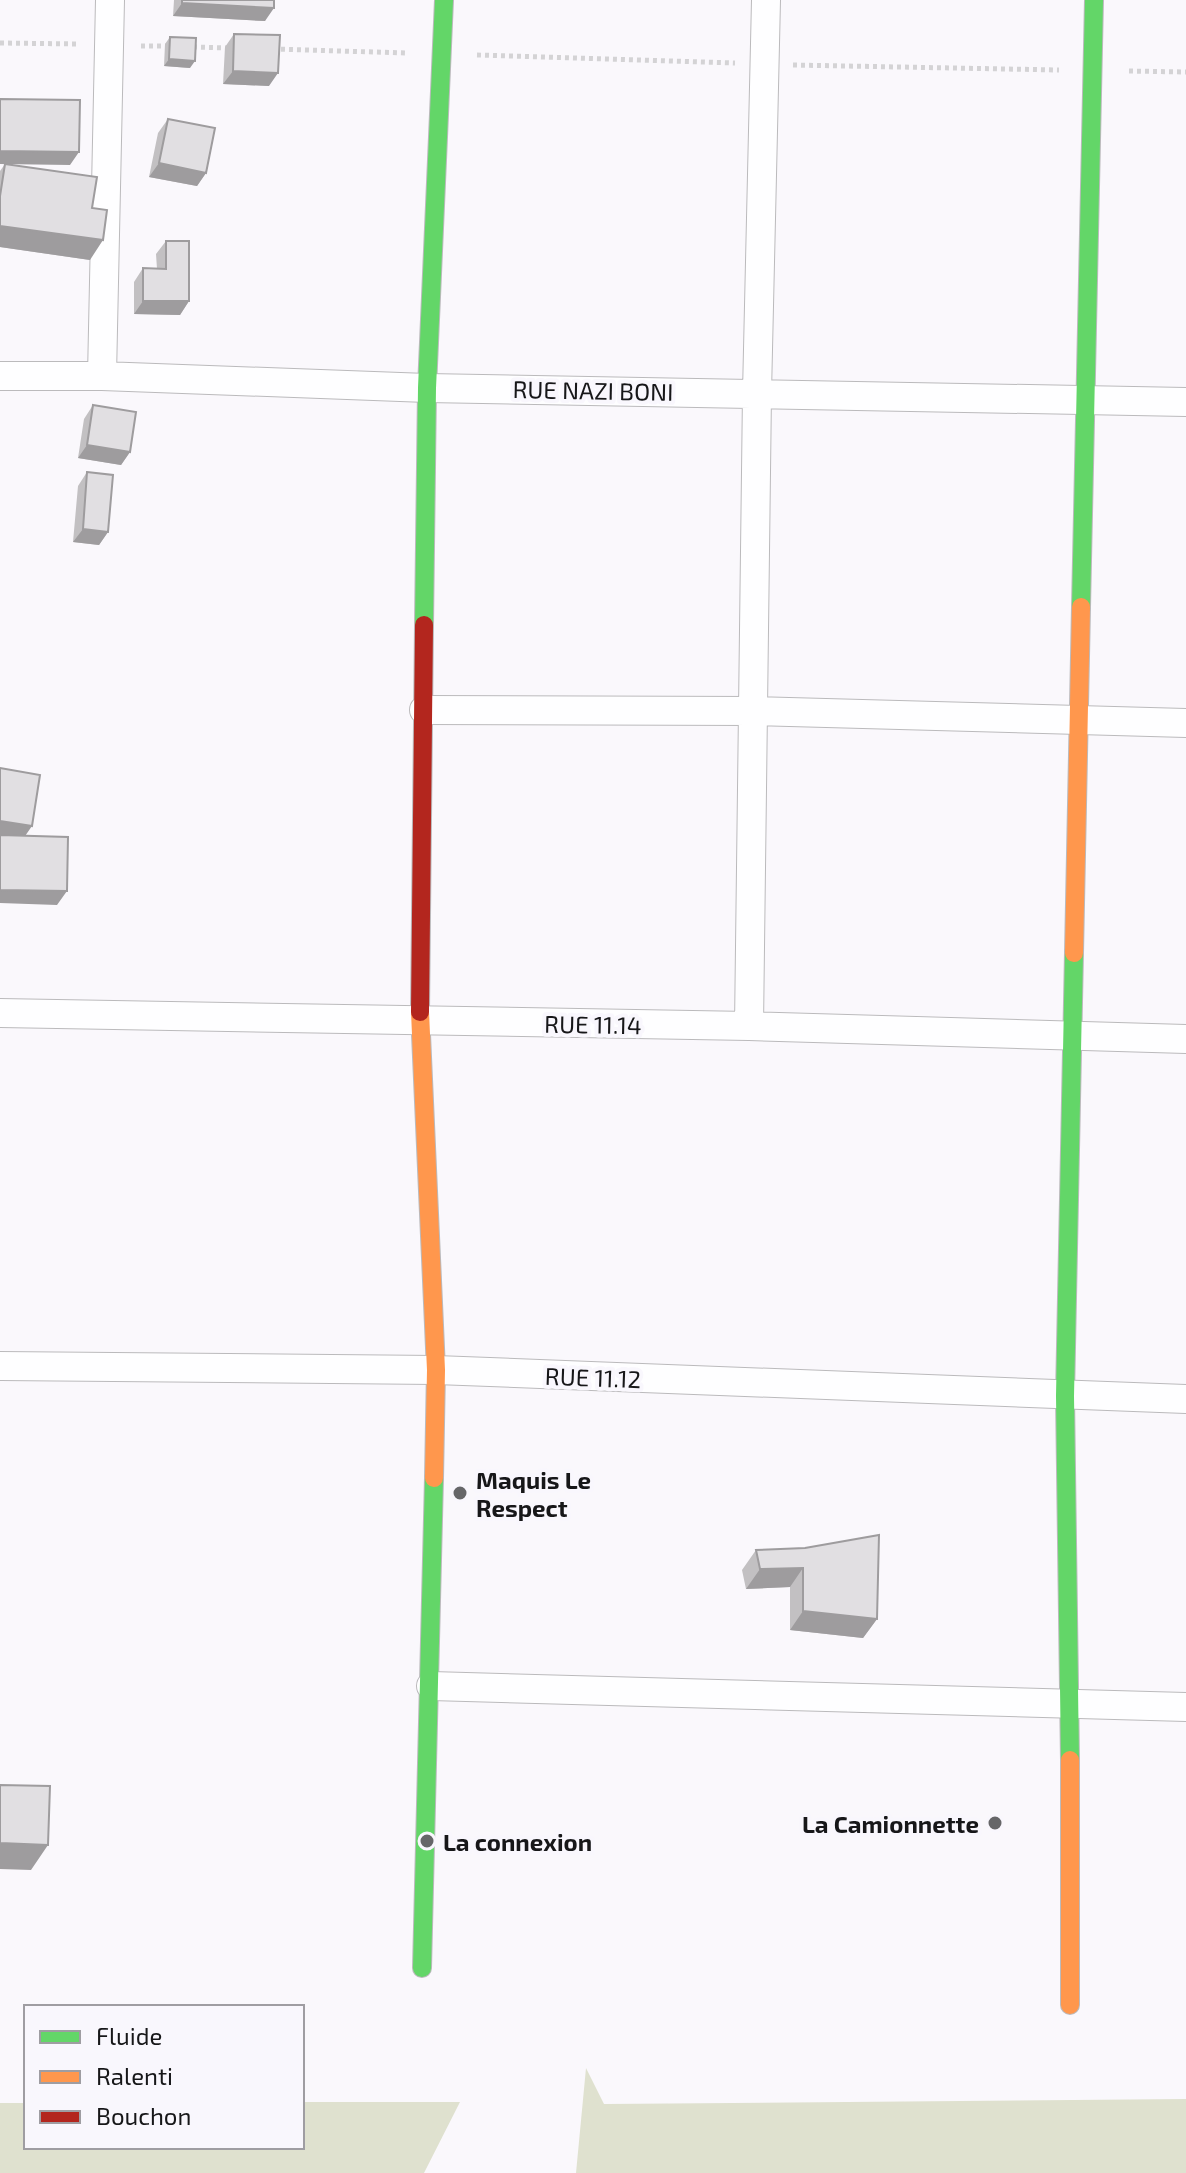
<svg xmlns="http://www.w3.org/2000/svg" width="1186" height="2173" font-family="'Exo 2',sans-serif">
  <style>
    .green { fill: #dfe1cf }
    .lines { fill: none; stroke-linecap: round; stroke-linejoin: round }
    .street-casing { stroke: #bbbabc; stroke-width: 30 }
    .fast-casing { stroke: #bbbabc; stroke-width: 20 }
    .slow-casing { stroke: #bbbabc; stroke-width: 20 }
    .jam-casing { stroke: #bbbabc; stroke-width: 20 }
    .path { stroke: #d4d3d5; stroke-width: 5; stroke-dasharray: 4 4; stroke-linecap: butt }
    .street { stroke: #fefeff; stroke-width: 28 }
    .fast { stroke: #63d668; stroke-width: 18 }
    .slow { stroke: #ff974d; stroke-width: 18 }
    .jam { stroke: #b3261e; stroke-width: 18 }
    .wall { fill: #c2c0c2 }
    .shaded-wall { fill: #9e9c9e }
    .building { fill: #e1dfe2; stroke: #9e9c9e; stroke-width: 2 }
    .poi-dot { fill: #666668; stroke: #f9f7fd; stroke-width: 3 }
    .labels { text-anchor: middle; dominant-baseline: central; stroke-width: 8; stroke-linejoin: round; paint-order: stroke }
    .street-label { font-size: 24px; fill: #171719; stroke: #f9f7fd }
    .poi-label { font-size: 24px; font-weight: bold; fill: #171719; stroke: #f9f7fd; text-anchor: start }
  </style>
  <rect width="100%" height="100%" fill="#faf8fc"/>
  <!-- green -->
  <path class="green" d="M586 2068 604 2104 1186 2099V2173H576Z
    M302 2102H460L424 2173H0V2103H26V2147H302Z"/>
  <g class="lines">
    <defs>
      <path id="street" d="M0 376H102L427 388 1186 402
        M102 376 110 0
        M424 710 754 711 1186 723
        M0 1013 749 1026 1186 1039
        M749 1026 757 393 766 0
        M0 1366 436 1370 1186 1399
        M431 1686 1186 1707"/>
      <path id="fast" d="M1081 607 1094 0
        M424 625 427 388 444 0
        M1070 1760 1065 1396 1074 953
        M422 1968 434 1478"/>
      <path id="slow" d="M1074 953 1081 607
        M420 1012 436 1370 434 1478
        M1070 1760V2005"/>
      <path id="jam" d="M420 1012 424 625"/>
    </defs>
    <!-- street casing -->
    <use href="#street" class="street-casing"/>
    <!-- fast casing -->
    <use href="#fast" class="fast-casing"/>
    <!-- slow casing -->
    <use href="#slow" class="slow-casing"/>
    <!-- jam casing -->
    <use href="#jam" class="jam-casing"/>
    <!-- path -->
    <path class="path" d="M0 43 79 44
      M141 46H171
      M193 47 231 48
      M273 49 407 53
      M477 55 735 63
      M793 65 1059 70
      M1129 71 1186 72"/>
    <!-- street -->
    <use href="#street" class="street"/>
    <!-- fast -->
    <use href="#fast" class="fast"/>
    <!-- slow -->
    <use href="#slow" class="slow"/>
    <!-- jam -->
    <use href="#jam" class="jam"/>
  </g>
  <!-- wall -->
  <path class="wall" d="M174 0H274L265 21 173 16Z
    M234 34 269 86 223 84 225 47Z
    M170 37 190 68 164 66 165 44Z
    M168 119 206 173 197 186 149 177 158 133Z
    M5 164 92 208 90 260 0 247V171Z
    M166 241 189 301 180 315 134 314V282L143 268 157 269 156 254Z
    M93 405 130 452 121 465 78 458 84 419Z
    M87 472 108 532 99 545 73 542 78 486Z
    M805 1548 877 1619 863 1638 790 1630V1587L746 1589 742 1570 756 1550Z"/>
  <!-- shaded-wall -->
  <path class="shaded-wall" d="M182 3 274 8 265 21 173 16Z
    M169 59 195 61 190 68 164 66Z
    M233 71 278 73 269 86 223 84Z
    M0 151 79 152 70 165 0 164Z
    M159 163 206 173 197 186 149 177Z
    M0 226 103 240 90 260 0 247Z
    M143 301H189L180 315 134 314Z
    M87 445 130 452 121 465 78 458Z
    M83 529 108 532 99 545 73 542Z
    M0 821 32 826 23 839 0 835Z
    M0 890 67 891 57 905 0 903Z
    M803 1568 790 1587 746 1589 760 1569Z
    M803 1611 877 1619 863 1638 790 1630Z
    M0 1843 48 1845 31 1870 0 1869Z"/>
  <!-- building -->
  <path class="building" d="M182 0H274V8L182 3Z
    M234 34 280 35 278 73 233 71Z
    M170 37 196 38 195 61 169 59Z
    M0 99 80 100 79 152 0 151Z
    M168 119 215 128 206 173 159 163Z
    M5 164 97 177 92 208 107 210 103 240 0 226V196Z
    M166 241H189V301H143V268L166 269Z
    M93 405 136 412 130 452 87 445Z
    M87 472 113 475 108 532 83 529Z
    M0 768 40 775 32 826 0 821Z
    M0 835 68 837 67 891 0 890Z
    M879 1535 877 1619 803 1611V1568L760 1569 756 1550 805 1548Z
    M0 1785 50 1786 48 1845 0 1843Z"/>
  <!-- markers -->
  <g class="poi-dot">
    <circle cx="460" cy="1493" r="8"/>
    <circle cx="995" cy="1823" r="8"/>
    <circle cx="427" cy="1841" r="8"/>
  </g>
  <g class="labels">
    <!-- street labels -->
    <g class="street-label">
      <text transform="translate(593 390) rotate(1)">RUE NAZI BONI</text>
      <text transform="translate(593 1024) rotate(1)">RUE 11.14</text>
      <text transform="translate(593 1377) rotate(2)">RUE 11.12</text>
    </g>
    <!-- poi labels -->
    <g class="poi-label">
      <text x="476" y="1479">Maquis Le<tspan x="476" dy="28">Respect</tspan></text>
      <text x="979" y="1823" text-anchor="end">La Camionnette</text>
      <text x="443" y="1841">La connexion</text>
    </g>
  </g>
  <!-- legend -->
  <rect x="24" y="2005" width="280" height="144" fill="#f9f7fd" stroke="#9f9da2" stroke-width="2"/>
  <rect x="40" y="2031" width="40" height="12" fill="#63d668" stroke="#9f9da2" stroke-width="2"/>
  <text x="96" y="2045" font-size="24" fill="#171719">Fluide</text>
  <rect x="40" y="2071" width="40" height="12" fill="#ff974d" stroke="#9f9da2" stroke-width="2"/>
  <text x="96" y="2085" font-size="24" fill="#171719">Ralenti</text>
  <rect x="40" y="2111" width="40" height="12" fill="#b3261e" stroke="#9f9da2" stroke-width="2"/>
  <text x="96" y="2125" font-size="24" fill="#171719">Bouchon</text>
</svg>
